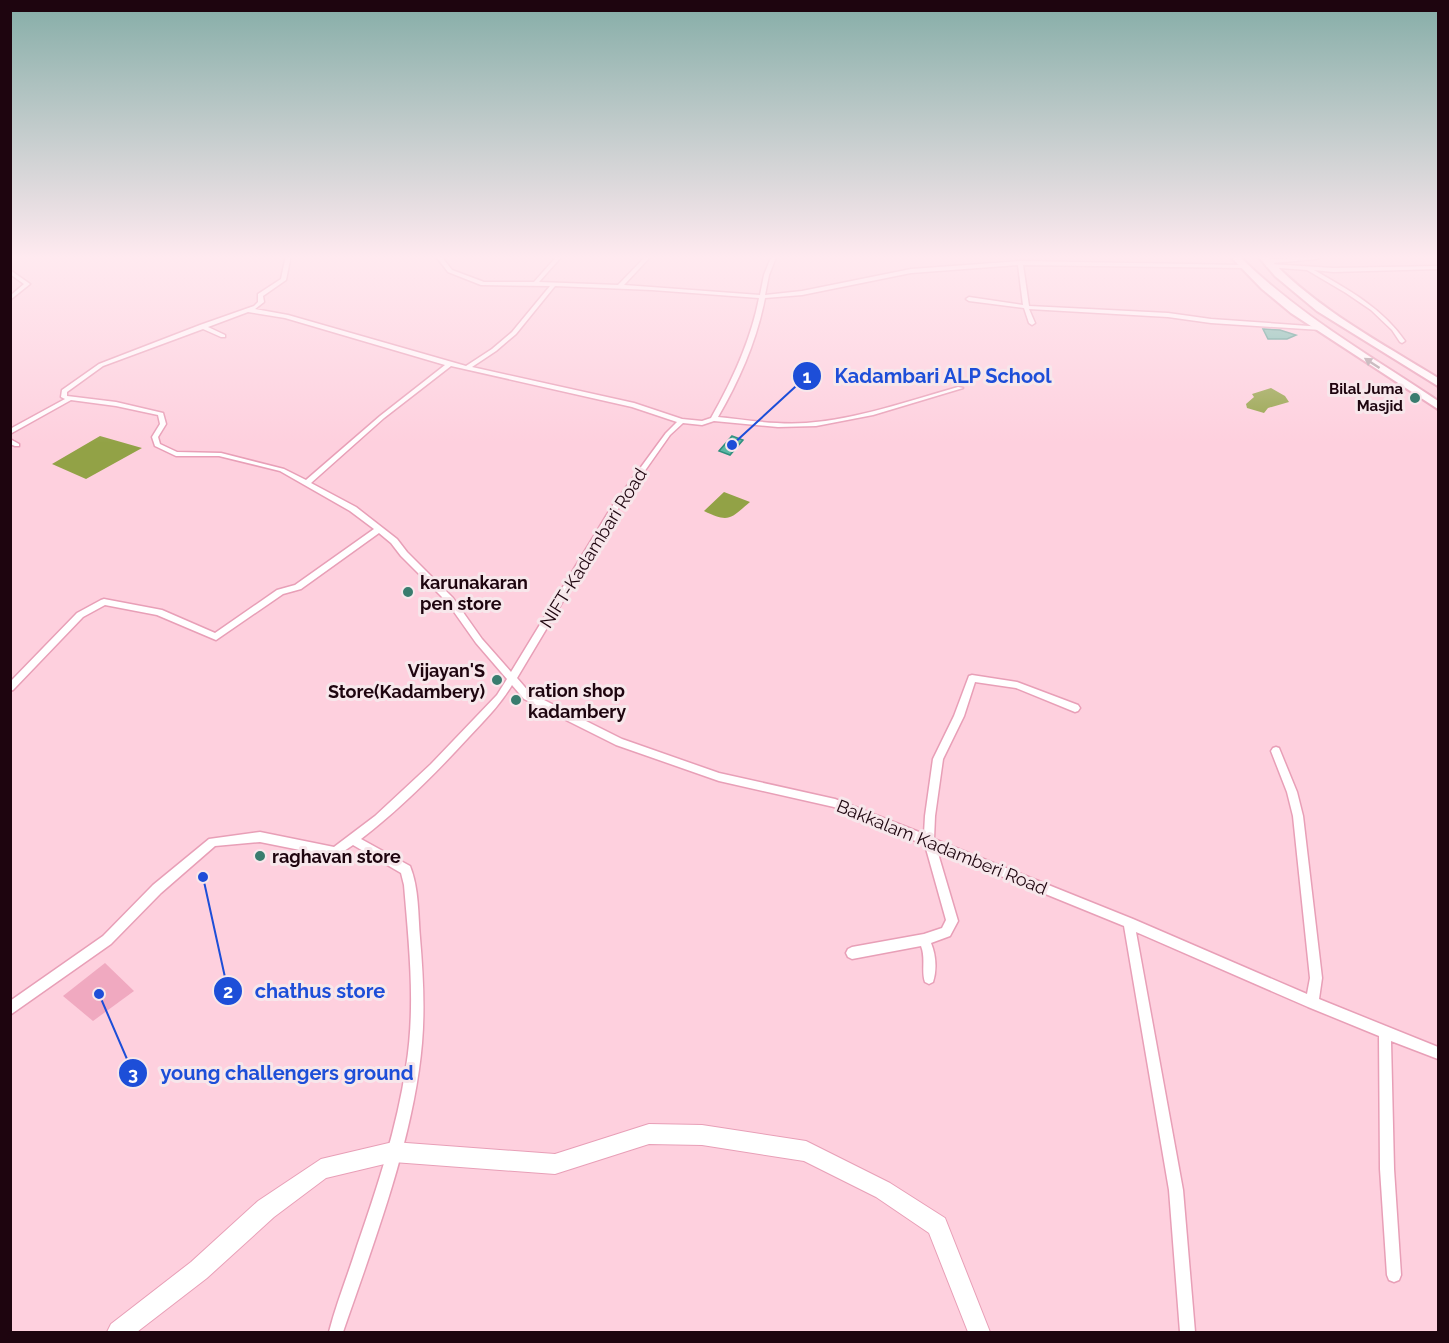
<svg xmlns="http://www.w3.org/2000/svg" width="1449" height="1343" font-family="Raleway,sans-serif">
  <style>
    .green { fill: #f0a9c0 }
    .water { fill: #92a246 }
    .building { fill: #5bb6a3; stroke: #2f8e7d; stroke-width: 1.5 }
    .lines { fill: none; stroke-linecap: round; stroke-linejoin: round }
    .street-casing { stroke: #e89fb7; stroke-width: 3 }
    .secondary-casing { stroke: #e89fb7; stroke-width: 2 }
    .highway-casing { stroke: #e89fb7; stroke-width: 4 }
    .street { fill: #fff; fill-rule: evenodd }
    .secondary { fill: #fff; fill-rule: evenodd }
    .highway { fill: #fff; fill-rule: evenodd }
    .oneway { fill: #a59b9f }
    .poi-dot { fill: #397c6e; stroke: #f7e7eb; stroke-width: 2 }
    .labels { text-anchor: middle; dominant-baseline: central; stroke-width: 6; stroke-linejoin: round; paint-order: stroke }
    .far-poi-label { font-size: 15px; font-weight: bold; fill: #1e050f; stroke: #f7e7eb; text-anchor: end }
    .street-label { font-size: 18px; fill: #1e050f; stroke: #f7e7eb }
    .poi-label { font-size: 18px; font-weight: bold; fill: #1e050f; stroke: #f7e7eb; text-anchor: start }
    .leader { fill: none; stroke: #1d4ed8; stroke-width: 2 }
    .callout-dot { fill: #1d4ed8; stroke: #f7e7eb; stroke-width: 2 }
    .mark-label { font-size: 18px; text-anchor: middle; font-weight: bold; fill: #fff }
    .callout-label { font-size: 20px; text-anchor: middle; font-weight: bold; fill: #1d4ed8; stroke: #f7e7eb; stroke-width: 6; stroke-linejoin: round; paint-order: stroke }
  </style>
  <rect width="100%" height="100%" fill="#fed0de"/>
  <!-- green -->
  <path class="green" d="M105 963 134 991 93 1021 63 996Z"/>
  <!-- water -->
  <path class="water" d="M1271 388 1285 396 1289 402 1268 408 1264 413 1247 408 1246 404 1254 397 1252 394Z
    M100 436 142 448 86 479 52 464Z
    M724 492 750 502C730 519 729 523 704 511Z"/>
  <!-- building -->
  <path class="building" d="M1263 329 1280 330 1296 335 1287 339H1268Z
    M732 436 743 440 730 455 719 451Z"/>
  <g class="lines">
    <defs>
      <path id="street" d="M286 255H291L286 280 263 296 264 302 255 309 288 315 466 366 492 349 512 332 550 286 481 285 448 272 435 255H440L452 270 484 282H534L558 255H563L539 282 618 285 647 255H652L624 285 760 295 764 275 772 255H777L769 275 765 295 802 291 911 269 1020 261 1244 265 1247 267 1246 268 1023 265 1029 306 1168 313 1211 319 1323 327 1324 328 1321 330 1211 323 1168 317 1029 309 1035 323 1032 325 1029 323 1024 308 969 301 966 299 969 297 1023 305 1018 265 911 273 802 295 765 298C757 340 739 381 718 417 747 420 776 425 806 423 858 419 908 401 958 387L963 388 873 415 816 426 778 427 714 421 702 425 683 423 670 435 618 509 517 678 530 693 622 739 719 773 835 799 924 834 925 816 933 759 954 716 969 676 972 675 1017 682 1078 705 1080 708 1078 711 1075 712 1016 688 975 682 964 716 943 759 935 816 934 839 1133 919 1307 994 1310 978 1293 816 1287 792 1271 751 1273 748 1276 747 1279 748 1297 792 1303 816 1322 978 1319 999 1438 1047V1059L1391 1041 1394 1169 1401 1275 1399 1280 1394 1282 1389 1280 1387 1275 1380 1169 1379 1036 1308 1007 1136 932 1183 1190 1195 1332H1180L1169 1190 1124 926 937 850 958 921 950 936 931 943C936 955 937 970 933 982L929 984 925 982C921 971 926 958 921 946L852 959 848 957 846 953 848 949 852 947 924 934 942 928 946 920 925 845 834 807 719 781 616 745 524 699 512 685C500 705 484 721 468 738 435 774 400 809 361 839L410 866C419 888 418 915 420 938 423 973 425 1008 422 1043 414 1138 374 1242 343 1332H329C336 1304 348 1275 357 1246 377 1188 397 1128 406 1067 416 1007 409 945 404 885L401 873 353 845 335 857 260 842 215 846 161 893 111 944 10 1015V1001L103 936 153 885 209 839 260 832 334 847 375 816 431 764 497 695 507 679 476 643 447 602 401 556 391 543 379 533 301 589 283 594 216 640 157 615 105 605 83 617 13 690 10 691V682L77 613 101 600 104 599 162 610 215 633 277 590 295 585 374 529 350 511 280 471 219 456H176L155 446 152 437 160 424 158 415 116 406 71 400 10 434V429L65 399 61 397 62 390 99 364 200 325 254 306 258 302V294L281 279ZM555 286 652 290 759 298C751 340 732 381 711 418L702 421 682 419 634 403 472 367 496 351 516 334ZM248 312 285 318 445 365 380 416 306 480 284 469 221 453 177 452 160 444 158 437 166 424 163 413 116 402 67 396V392L103 366 203 329 221 337H225V335L208 327ZM451 366 632 407 677 422 666 433 611 508 511 672 482 639 453 598 407 552 397 539 356 507 311 483 384 418Z
        M1363 255H1397L1395 256H1365Z
        M1319 257V258L1317 259 1272 263 1269 261 1272 259Z
        M1269 264 1333 268 1438 266V269L1333 272 1314 270C1349 290 1382 308 1405 341L1402 343 1400 342 1392 330 1371 310 1346 293 1307 270 1267 267 1266 266Z
        M10 270 30 284 10 300V296L24 284 10 274Z
        M10 439 19 444V446H15L10 444Z"/>
      <path id="secondary" d="M649 1124 702 1125 806 1141 890 1183 945 1218 990 1332H968L929 1233 876 1197 804 1161 702 1145 649 1144 555 1174 393 1162 326 1178 274 1217 207 1278 137 1332H107L111 1324 191 1262 258 1201 321 1159 393 1142 555 1154Z"/>
      <path id="highway" d="M1229 255H1238C1297 314 1369 355 1438 401V409L1291 313 1262 289Z
        M1257 255H1266C1315 308 1378 341 1438 378V386L1317 311 1275 276Z"/>
    </defs>
    <!-- street casing -->
    <use href="#street" class="street-casing"/>
    <!-- secondary casing -->
    <use href="#secondary" class="secondary-casing"/>
    <!-- highway casing -->
    <use href="#highway" class="highway-casing"/>
    <!-- street -->
    <use href="#street" class="street"/>
    <!-- secondary -->
    <use href="#secondary" class="secondary"/>
    <!-- highway -->
    <use href="#highway" class="highway"/>
  </g>
  <!-- one-way arrows -->
  <defs><path id="oneway-solid" d="M-6-.8H1V-3.2L6.5 0L1 3.2V.8H-6Z" transform="scale(1.5)"/></defs>
  <use class="oneway" href="#oneway-solid" transform="translate(1372 363) rotate(-147)"/>
  <!-- sky -->
  <linearGradient id="sky" x2="0" y2="1"><stop stop-color="#85ada7"/><stop offset="0.58" stop-color="#ffeaf0"/><stop offset="1" stop-color="#ffeaf0" stop-opacity="0"/></linearGradient>
  <rect width="1449" height="443" fill="url(#sky)"/>
  <!-- markers -->
  <g class="poi-dot">
    <circle cx="1415" cy="398" r="6"/>
    <circle cx="408" cy="592" r="6"/>
    <circle cx="497" cy="680" r="6"/>
    <circle cx="516" cy="700" r="6"/>
    <circle cx="260" cy="856" r="6"/>
  </g>
  <g class="labels">
    <!-- far-poi labels -->
    <g class="far-poi-label">
      <text x="1403" y="389">Bilal Juma<tspan x="1403" dy="17">Masjid</tspan></text>
    </g>
    <!-- street labels -->
    <g class="street-label">
      <text transform="translate(593 548) rotate(-58)">NIFT-Kadambari Road</text>
      <text transform="translate(942 847) rotate(22)">Bakkalam Kadamberi Road</text>
    </g>
    <!-- poi labels -->
    <g class="poi-label">
      <text x="420" y="582">karunakaran<tspan x="420" dy="21">pen store</tspan></text>
      <text x="485" y="670" text-anchor="end">Vijayan'S<tspan x="485" dy="21">Store(Kadambery)</tspan></text>
      <text x="528" y="690">ration shop<tspan x="528" dy="21">kadambery</tspan></text>
      <text x="272" y="856">raghavan store</text>
    </g>
  </g>
  <!-- callouts -->
  <path class="leader" d="M732 445L807 376M203 877L228 991M99 994L133 1073"/>
  <g class="callout-dot">
    <circle cx="732" cy="445" r="6"/>
    <circle cx="203" cy="877" r="6"/>
    <circle cx="99" cy="994" r="6"/>
    <circle cx="807" cy="376" r="15"/>
    <circle cx="228" cy="991" r="15"/>
    <circle cx="133" cy="1073" r="15"/>
  </g>
  <g class="mark-label">
    <text x="807" y="383">1</text>
    <text x="228" y="998">2</text>
    <text x="133" y="1080">3</text>
  </g>
  <g class="callout-label">
    <text x="943" y="383">Kadambari ALP School</text>
    <text x="320" y="998">chathus store</text>
    <text x="287" y="1080">young challengers ground</text>
  </g>
  <!-- border -->
  <rect width="1449" height="1343" fill="none" stroke="#1e050f" stroke-width="24"/>
</svg>
